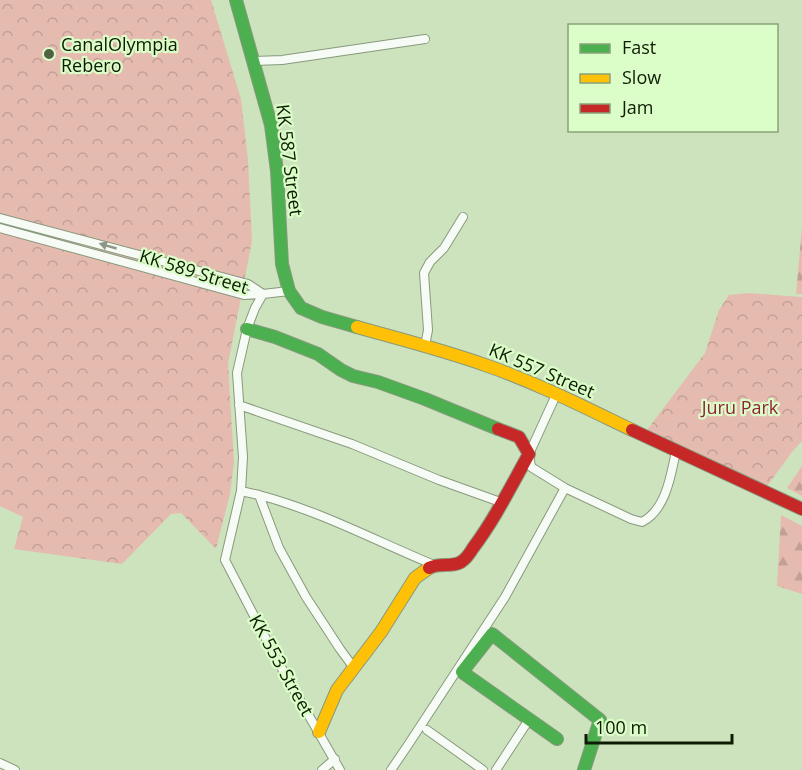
<svg xmlns="http://www.w3.org/2000/svg" width="802" height="770" font-family="'Open Sans',sans-serif">
  <style>
    .forest { fill: url(#forest-firs) }
    .park { fill: url(#park-crowns) }
    .lines { fill: none; stroke-linecap: round; stroke-linejoin: round }
    .street-casing { stroke: #88997d; stroke-width: 10 }
    .fast-casing { stroke: #88997d; stroke-width: 14 }
    .slow-casing { stroke: #88997d; stroke-width: 14 }
    .jam-casing { stroke: #88997d; stroke-width: 14 }
    .street { stroke: #f7fbf5; stroke-width: 8 }
    .fast { stroke: #4caf50; stroke-width: 12 }
    .slow { stroke: #ffc107; stroke-width: 12 }
    .jam { stroke: #c62828; stroke-width: 12 }
    .oneway { fill: #8e9788 }
    .poi-dot { fill: #506244; stroke: #dbfdc7; stroke-width: 2 }
    .labels { text-anchor: middle; dominant-baseline: central; stroke-width: 4.5; stroke-linejoin: round; paint-order: stroke }
    .poi-label { font-size: 18px; fill: #0d1c03; stroke: #dbfdc7; text-anchor: start }
    .street-label { font-size: 18px; fill: #0d1c03; stroke: #dbfdc7 }
    .park-label { font-size: 18px; fill: #902339; stroke: #dbfdc7 }
  </style>
  <defs>
    <pattern id="forest-firs" width="22" height="20" patternUnits="userSpaceOnUse" patternTransform="scale(1.5)"><rect width="22" height="20" fill="#e5bbb0"/><path d="M5 1l3.5 6h-7zM16 11l3.5 6h-7z" fill="#c3a096"/></pattern>
    <pattern id="park-crowns" width="20" height="18" patternUnits="userSpaceOnUse" patternTransform="scale(1.5)"><rect width="20" height="18" fill="#e5bbb0"/><path d="M2 6a3 3 0 1 1 6 0M12 15a3 3 0 1 1 6 0" fill="none" stroke="#c3a096"/></pattern>
  </defs>
  <rect width="100%" height="100%" fill="#cce3be"/>
  <!-- forest -->
  <path class="forest" d="M802 227V294H796Z
    M802 466V496L787 488Z
    M781 515 802 526V594L777 586Z"/>
  <!-- park -->
  <path class="park" d="M0 0H211L241 99 248 160 252 241 228 364 234 462 230 494 216 549 181 513 171 514 122 564 14 549 23 517 0 506Z
    M749 293 802 297V441L792 452 765 489 647 430 705 353 719 310 729 295Z"/>
  <g class="lines">
    <defs>
      <path id="street" d="M252 61 282 60 425 39
        M0 218 248 284 263 294
        M0 228 244 295 263 294 289 291
        M263 294 255 308 247 329 237 373 243 457 241 491 225 560 277 660 340 770
        M425 346 428 330 424 273 430 262 444 248 463 217
        M556 395 529 454 531 467 565 488 631 519 642 522C666 510 671 475 676 451
        M239 405 352 444 439 480 503 503
        M241 491 259 495 279 548 306 597 340 649 354 668
        M259 495C320 511 376 541 434 565
        M427 730 483 770
        M0 763 15 770
        M322 770 335 759
        M391 770 408 745 505 597 565 488
        M496 770 530 718"/>
      <path id="fast" d="M236 0 271 125 277 171 282 264 289 291 301 308 322 317 357 327
        M247 329 275 337 318 354 341 370 353 376 378 382 425 399 498 429
        M557 739 462 672 492 634 600 720 584 770"/>
      <path id="slow" d="M357 327C399 339 443 350 485 365 535 382 584 407 632 430
        M319 732 337 690 381 632 415 578 429 568"/>
      <path id="jam" d="M632 430 802 509
        M429 568C439 562 451 568 461 562 466 559 470 553 473 548 495 519 511 486 529 454L519 437 498 429"/>
    </defs>
    <!-- street casing -->
    <use href="#street" class="street-casing"/>
    <!-- fast casing -->
    <use href="#fast" class="fast-casing"/>
    <!-- slow casing -->
    <use href="#slow" class="slow-casing"/>
    <!-- jam casing -->
    <use href="#jam" class="jam-casing"/>
    <!-- street -->
    <use href="#street" class="street"/>
    <!-- fast -->
    <use href="#fast" class="fast"/>
    <!-- slow -->
    <use href="#slow" class="slow"/>
    <!-- jam -->
    <use href="#jam" class="jam"/>
  </g>
  <!-- one-way arrows -->
  <defs><path id="oneway-solid" d="M-6-.8H1V-3.2L6.5 0L1 3.2V.8H-6Z" transform="scale(1.5)"/></defs>
  <use class="oneway" href="#oneway-solid" transform="translate(108 246) rotate(-164)"/>
  <!-- markers -->
  <circle class="poi-dot" cx="49" cy="54" r="6"/>
  <g class="labels">
    <!-- poi labels -->
    <g class="poi-label">
      <text x="61" y="44">CanalOlympia<tspan x="61" dy="21">Rebero</tspan></text>
    </g>
    <!-- street labels -->
    <g class="street-label">
      <text transform="translate(290 160) rotate(83)">KK 587 Street</text>
      <text transform="translate(194 271) rotate(17)">KK 589 Street</text>
      <text transform="translate(542 370) rotate(23)">KK 557 Street</text>
      <text transform="translate(282 665) rotate(61)">KK 553 Street</text>
    </g>
    <!-- park labels -->
    <g class="park-label">
      <text x="740" y="407">Juru Park</text>
    </g>
  </g>
  <!-- legend -->
  <rect x="568" y="24" width="210" height="108" fill="#dbfdc7" stroke="#89a379" stroke-width="1.5"/>
  <rect x="580" y="44" width="30" height="9" fill="#4caf50" stroke="#89a379" stroke-width="1.5"/>
  <text x="622" y="54" font-size="18" fill="#0d1c03">Fast</text>
  <rect x="580" y="74" width="30" height="9" fill="#ffc107" stroke="#89a379" stroke-width="1.5"/>
  <text x="622" y="84" font-size="18" fill="#0d1c03">Slow</text>
  <rect x="580" y="104" width="30" height="9" fill="#c62828" stroke="#89a379" stroke-width="1.5"/>
  <text x="622" y="114" font-size="18" fill="#0d1c03">Jam</text>
  <!-- scale -->
  <path d="M586 734v9h146v-9" fill="none" stroke="#0d1c03" stroke-width="3"/>
  <text x="595" y="734" font-size="18" fill="#0d1c03" stroke="#dbfdc7" stroke-width="4.5" paint-order="stroke">100 m</text>
</svg>
